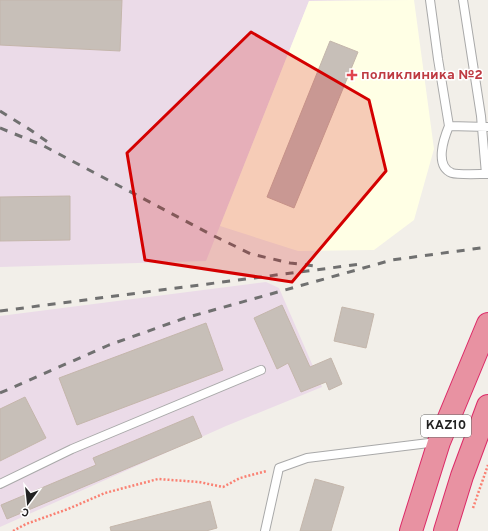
<svg xmlns="http://www.w3.org/2000/svg" width="488" height="531" font-family="Overpass,sans-serif">
  <style>
    .industrial { fill: #ebdbe8 }
    .education { fill: #ffffe5 }
    .building { fill: #c7bfb8; stroke: #c4b6ab }
    .lines { fill: none; stroke-linecap: round; stroke-linejoin: round }
    .lane-casing { stroke: #a9a9a9; stroke-width: 10 }
    .highway-casing { stroke: #dc2a67; stroke-width: 24 }
    .path { stroke: #fa8072; stroke-width: 2.5; stroke-dasharray: 2 2; stroke-linecap: butt }
    .lane { stroke: #fff; stroke-width: 8 }
    .highway { stroke: #e892a2; stroke-width: 22 }
    .rail { stroke: #707070; stroke-width: 3; stroke-dasharray: 8 8; stroke-linecap: butt }
    .marked { fill: #d40000; fill-opacity: 0.2; stroke: #d40000; stroke-width: 3; stroke-linejoin: round }
    .health-dot { fill: #e0444e; stroke: #fff; stroke-width: 1.5 }
    .labels { text-anchor: middle; dominant-baseline: central; stroke-width: 3; stroke-linejoin: round; paint-order: stroke }
    .shield { fill: #fff; stroke: #646464; stroke-width: 1 }
    .shield-label { font-size: 13px; font-weight: bold; fill: #222 }
    .health-label { font-size: 14px; font-weight: bold; fill: #be3a42; stroke: #fff; text-anchor: start }
  </style>
  <rect width="100%" height="100%" fill="#f2efe9"/>
  <!-- industrial -->
  <path class="industrial" d="M0 0H364L309 1 206 261 0 267Z
    M266 282 279 288 322 387 226 426 0 527V316Z"/>
  <!-- education -->
  <path class="education" d="M414 0 434 149 414 220 374 250 298 251 220 226 309 1Z"/>
  <!-- building -->
  <path class="building" d="M0 0H122L120 51 0 45Z
    M330 41 358 52 294 208 267 197Z
    M70 196V240L0 241V197Z
    M282 305 310 367 331 358 342 384 329 390 326 382 301 392 288 363 277 369 254 318Z
    M342 307 374 314 366 348 334 341Z
    M206 323 223 370 77 425 59 378Z
    M25 397 46 438 0 461V409Z
    M193 416 202 437 7 519 1 505 96 465 93 458Z
    M315 479 344 487 331 531H300Z
    M210 501 217 528 206 531H111L110 527Z"/>
  <g class="lines">
    <defs>
      <path id="lane" d="M430 0 438 59 449 126C444 138 434 166 452 173 458 175 479 174 486 174
        M463 0 481 116 486 174H488
        M449 126 488 127
        M0 484 72 449 261 370
        M265 531 279 468 307 458 437 442"/>
      <path id="highway" d="M411 531 439 442 488 324
        M445 531 462 476 488 406"/>
    </defs>
    <!-- lane casing -->
    <use href="#lane" class="lane-casing"/>
    <!-- highway casing -->
    <use href="#highway" class="highway-casing"/>
    <!-- path -->
    <path class="path" d="M473 508 488 465
      M13 531 26 524 68 509 105 493 158 479 199 482 223 487 240 478 267 471"/>
    <!-- lane -->
    <use href="#lane" class="lane"/>
    <!-- highway -->
    <use href="#highway" class="highway"/>
    <!-- rail -->
    <path class="rail" d="M0 111 29 129 52 145
      M0 128 42 145 210 234 251 254 290 263 315 266
      M0 311 361 264
      M0 393 109 345 185 318 392 260 488 247"/>
  </g>
  <!-- marked area -->
  <path class="marked" d="M251 32 369 100 386 171 292 282 145 260 127 153Z"/>
  <!-- markers -->
  <path class="health-dot" d="M350 69h4v4h4v4h-4v4h-4v-4h-4v-4h4z"/>
  <g class="labels">
    <!-- shield labels -->
    <rect class="shield" x="421" y="415" width="50" height="22" rx="3"/>
    <g class="shield-label">
      <text x="446" y="426">KAZ10</text>
    </g>
    <!-- health labels -->
    <g class="health-label">
      <text x="361" y="75">поликлиника №2</text>
    </g>
  </g>
  <!-- north arrow -->
  <g transform="translate(28 503) rotate(195)" stroke="#ffffff" stroke-width="3" paint-order="stroke">
  <path d="M0-3L7 15L0 10L-7 15Z" fill="#222222"/>
  <text y="-6" font-size="11" font-weight="bold" text-anchor="middle" fill="#222222">С</text>
  </g>
</svg>
